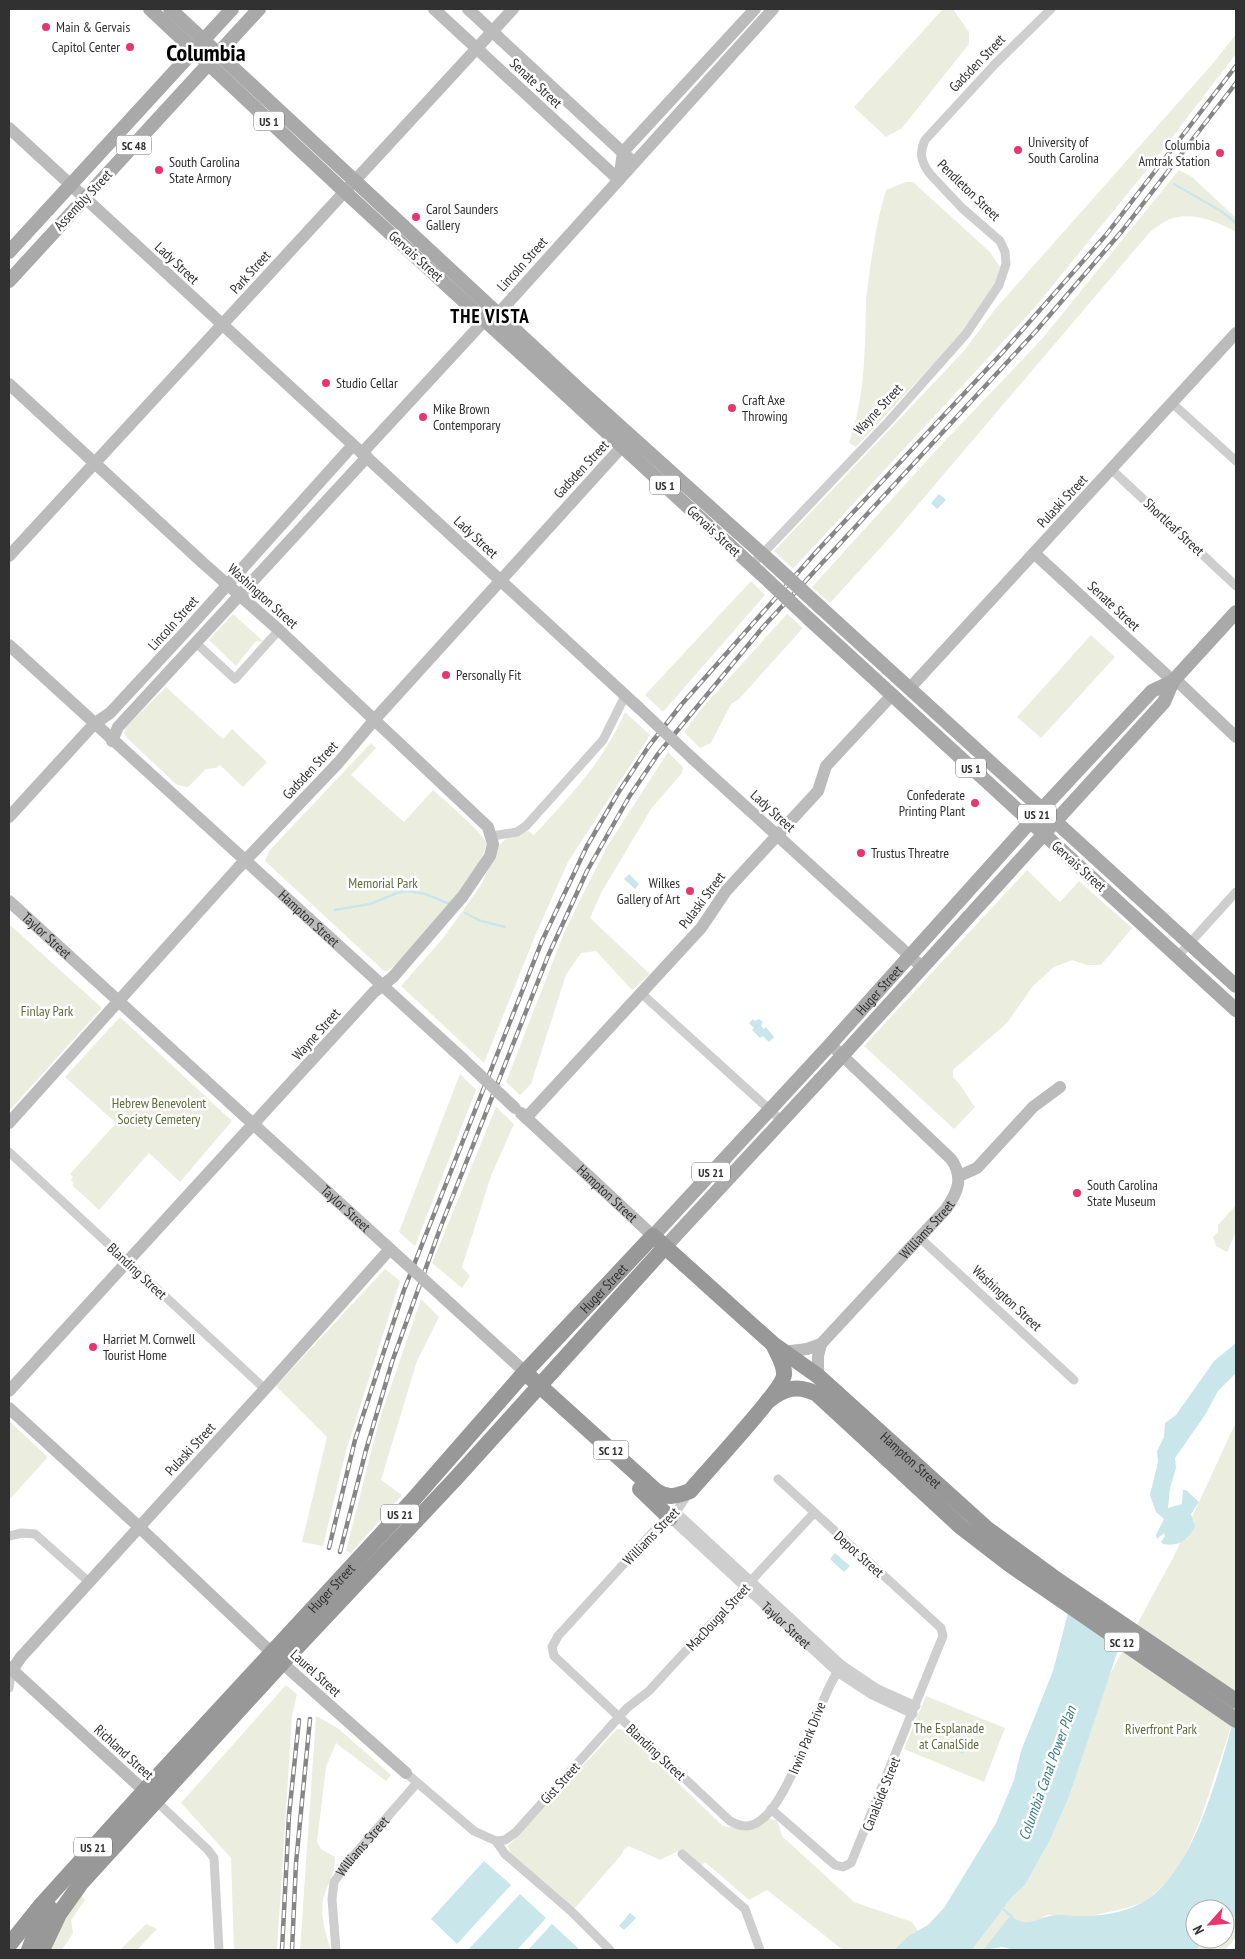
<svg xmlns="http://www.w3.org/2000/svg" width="1245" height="1959" font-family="'PT Sans Narrow',sans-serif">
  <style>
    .green { fill: #ebeedf }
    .water { fill: #c9e6eb }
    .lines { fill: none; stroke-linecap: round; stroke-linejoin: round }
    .stream { stroke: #c9e6eb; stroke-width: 2.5 }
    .street { stroke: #cecece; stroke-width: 9 }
    .secondary { stroke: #bbb; stroke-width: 12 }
    .primary { stroke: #a9a9a9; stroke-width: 14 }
    .highway { stroke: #989898; stroke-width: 16 }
    .rail-casing { stroke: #868686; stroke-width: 4.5 }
    .rail { stroke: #fff; stroke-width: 2.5; stroke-dasharray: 8; stroke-linecap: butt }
    .secondary-bridge { stroke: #bbb; stroke-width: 12 }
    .primary-bridge { stroke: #a9a9a9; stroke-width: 14 }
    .poi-dot { fill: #e7356e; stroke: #fff; stroke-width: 2 }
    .labels { text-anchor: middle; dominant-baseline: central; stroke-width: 5; stroke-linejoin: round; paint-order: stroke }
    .shield { fill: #fff; stroke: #6f6f6f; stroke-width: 1 }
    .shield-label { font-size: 12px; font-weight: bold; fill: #313131 }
    .poi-label { font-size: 14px; fill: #313131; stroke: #fff; text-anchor: start }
    .street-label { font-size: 14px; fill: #313131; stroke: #fff }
    .park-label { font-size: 14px; fill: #606e3d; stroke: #fff }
    .water-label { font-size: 15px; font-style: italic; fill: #397c88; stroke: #fff }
    .district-label { font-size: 19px; font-weight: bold; letter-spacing: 1px; fill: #000; stroke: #fff }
    .town-label { font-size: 24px; font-weight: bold; fill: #000; stroke: #fff }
  </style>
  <rect width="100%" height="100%" fill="#fff"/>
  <!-- green -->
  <path class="green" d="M943 9H953L969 32V44L902 128 886 137 854 107Z
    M1236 34V54L1150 166 1036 306 793 569 774 551 963 352 996 308 1215 61Z
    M1179 170 1192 177 1236 218V232C1218 222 1194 212 1173 218 1165 220 1156 228 1150 232L893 534 830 603 812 587 940 446 1041 340Z
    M906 182H913L990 252 1000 267 993 290 969 326 856 447 849 443C865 397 865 351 866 303 866 292 869 280 870 269 874 242 878 216 886 190Z
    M751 581 765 595 663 712 645 695Z
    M233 614 264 642 256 641 236 666 209 640Z
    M787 614 803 628 739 699 731 704 711 743 700 748 684 732 702 708Z
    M1091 635 1115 657 1041 738 1017 717Z
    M166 687 223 739 232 729 267 762 243 787 220 765 216 768 206 769 188 787 177 785 127 738 124 733 126 727Z
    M625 712 650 735 568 862 535 936 484 1063 401 986 444 937 481 885 499 845 506 839 528 831 534 835C571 795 603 762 625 712Z
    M371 743 376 748 351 775 404 822 433 790C444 800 484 833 486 843 488 863 406 962 387 971H384L265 861 269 851Z
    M668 752 683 767 682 773 651 809 601 893 590 918 650 974 632 990 596 951 581 953 566 975 531 1084 520 1095 506 1082 564 933 582 896 608 845Z
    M1027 870 1060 902 1079 881 1132 928 1101 965H1087L1072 960 1054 967 1033 986 1007 1023 953 1070V1077C963 1086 967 1097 975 1107L954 1129 864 1046Z
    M9 924 102 1008 9 1111Z
    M120 1017 232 1121 180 1182 149 1153 99 1210 72 1185 74 1183 71 1180 73 1177 70 1174 116 1123 65 1077Z
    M460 1074 476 1090 415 1246 399 1232Z
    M496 1107 514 1124 491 1176 462 1267 470 1276 462 1288 432 1263Z
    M1236 1205V1232L1227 1252 1216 1246 1213 1237 1218 1232V1225Z
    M385 1269 400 1281 346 1451 323 1546 302 1542 327 1437 276 1386Z
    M421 1299 439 1317 417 1361 381 1480 402 1495 351 1553 346 1551 379 1421Z
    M9 1421 48 1457 9 1500Z
    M1236 1422V1712L1200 1821 1183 1860 1170 1879 1146 1901 1127 1908 1086 1917 1054 1915H1047L1034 1923 1018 1921 1002 1928 983 1950H972L1012 1897 1025 1885 1050 1840 1069 1797 1108 1678 1174 1556Z
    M286 1685 297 1694 292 1716 277 1950H234L231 1858 181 1803Z
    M926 1696 1005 1728 984 1782 904 1749Z
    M316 1716 339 1729 391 1775 386 1781 336 1743 326 1767 317 1842 321 1849 335 1857C336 1872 327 1885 323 1899 320 1916 326 1935 331 1950H300Z
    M617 1729 627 1730 628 1735 723 1826 750 1830 768 1819 777 1820 782 1836 854 1902 912 1922 918 1931 907 1937 894 1950H843L767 1890 749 1900 705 1862 701 1866 685 1853 678 1851 660 1860 629 1846 624 1849 622 1854 575 1908 511 1854 508 1846Z
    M80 1894 85 1900 71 1920 73 1933 62 1950H47Z
    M1236 1915V1937L1225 1950H1195L1208 1939H1225V1924Z
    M146 1924 157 1929 137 1950H120Z"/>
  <!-- water -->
  <path class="water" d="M939 494 946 500 937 509 931 503Z
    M629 874 639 884 635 889 624 879Z
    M753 1019 755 1021 759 1019 763 1022 761 1026 764 1029 766 1027 774 1037 769 1042 763 1036 760 1038 752 1030 754 1028 749 1023Z
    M1236 1343V1373L1218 1391 1205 1415 1175 1458 1176 1468 1170 1488 1168 1508 1182 1504 1183 1490H1186L1199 1502 1191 1514 1195 1526C1188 1540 1179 1547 1163 1544L1161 1542 1165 1536 1164 1533 1157 1539 1156 1535 1164 1519 1156 1512 1150 1495 1158 1462 1157 1451 1164 1437 1165 1423 1176 1415 1214 1361Z
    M835 1553 850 1566 844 1572 830 1559Z
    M1068 1613 1119 1647 1069 1797 1050 1840 1025 1885 1012 1897 972 1950H894L907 1937 928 1925 944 1908 996 1823 1014 1780 1021 1751 1053 1671Z
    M1236 1712V1915L1225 1924V1909H1195V1939H1208L1195 1950H1014L1003 1947 983 1950 1010 1916C1032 1931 1040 1913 1064 1915 1090 1918 1125 1915 1148 1899 1197 1865 1219 1768 1236 1712Z
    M945 1739 965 1749 963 1754 942 1745Z
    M484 1861 511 1885 457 1944 431 1919Z
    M520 1894 546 1918 517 1950H468Z
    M630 1913 636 1918 624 1930 619 1926Z
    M552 1924 578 1948 577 1950H528Z"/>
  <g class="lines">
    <!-- stream -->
    <path class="stream" d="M1174 184 1221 211 1236 223
      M335 910 370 904 397 893 409 891 425 894 450 904
      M465 913 481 921 505 927
      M1004 1910 1012 1917"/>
    <!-- street -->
    <g class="street">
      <path d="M1172 403 1236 461"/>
      <path d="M1111 469 1236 586"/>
      <path d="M752 565 888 422 966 334 999 285 1006 264 1005 252 1000 241 962 208 930 174C921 162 919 153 925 140L995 64 1051 9"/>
      <path d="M196 643 235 679 279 630"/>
      <path d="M492 836 517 832 526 826 603 740 625 696"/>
      <path d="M1178 956 1236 892"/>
      <path d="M641 993 782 1121"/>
      <path d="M9 1152 265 1389"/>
      <path d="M920 1238 1074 1380"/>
      <path d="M690 1491 676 1512 663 1521 558 1636 552 1647 554 1656 730 1821C737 1825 744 1828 752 1825 789 1814 816 1699 842 1665"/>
      <path d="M676 1512 842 1665 876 1688 916 1706"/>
      <path id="s1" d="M670 1518 837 1672 872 1695 913 1714"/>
      <path d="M9 1536 22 1533 35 1534 89 1582"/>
      <path d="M9 1688 12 1670"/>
      <path d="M406 1773 474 1831 496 1841 505 1854 571 1911 610 1950"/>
      <path d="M157 1802 208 1850 214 1858 219 1950"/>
      <path d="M771 1809 835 1865 843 1867 851 1863 943 1636 941 1628 778 1479"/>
      <path d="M496 1841 505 1840 516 1832 627 1708 649 1691 669 1669 814 1513"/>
      <path d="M682 1854 745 1909 760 1950"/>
      <path id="s2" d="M336 1950 332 1899 334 1882 348 1862 417 1783"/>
    </g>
    <!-- secondary -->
    <g class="secondary">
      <path d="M434 9 619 180"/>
      <path d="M468 9 633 162"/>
      <path d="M9 128 639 708"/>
      <path d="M619 180 623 152 755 9"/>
      <path d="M9 384 203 563 279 630 488 827 493 844 490 856 463 896 393 977 374 992 9 1391"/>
      <path d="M362 453 485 320 498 314 773 9"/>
      <path d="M1034 553 1173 681"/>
      <path d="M9 556 513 9"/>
      <path id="s3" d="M9 645 463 1059"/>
      <path d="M1175 679 1236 737"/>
      <path d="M909 689 1236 333"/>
      <path d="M112 741 118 727 367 457"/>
      <path d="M692 758 923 968"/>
      <path d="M9 817 94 724 110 713 187 630 353 445"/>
      <path id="s4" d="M9 901 390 1249 265 1389 21 1657 12 1670"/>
      <path id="s5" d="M521 1113 653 1236"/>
      <path d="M526 1118 701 928 726 891 818 791 826 766 892 695"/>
      <path d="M9 1123 238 868 338 763 375 719 628 440"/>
      <path d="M959 1176 977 1168 1033 1107 1060 1087"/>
      <path d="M444 1298 525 1372"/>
      <path id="s6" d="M783 1352 807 1349 821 1344 946 1209C958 1192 964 1177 951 1159L830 1044"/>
      <path d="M818 1376V1356L821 1344"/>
      <path d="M9 1408 138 1526 290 1670 406 1773"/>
      <path d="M9 1667 151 1797"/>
    </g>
    <!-- primary -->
    <g class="primary">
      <path d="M150 9 344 191 760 573"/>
      <path d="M170 9 584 394 771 562"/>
      <path d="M9 252 232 9"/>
      <path d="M9 281 259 9"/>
      <path d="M819 606 1236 986"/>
      <path d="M808 618 1236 1010"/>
      <path id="s7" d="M653 1236 827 1048 1041 810 1152 691 1173 681 1236 612"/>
      <path d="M665 1247 842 1056 1164 702 1173 681"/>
    </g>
    <!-- highway -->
    <g class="highway">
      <path d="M531 1378 656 1491C668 1499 677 1496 690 1491 704 1474 783 1390 784 1375 785 1366 778 1355 774 1346"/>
      <path d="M768 1401C784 1388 798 1384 817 1394L961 1527 1009 1564 1236 1720"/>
      <path d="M640 1489 670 1518"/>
      <path id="s8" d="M9 1945 42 1904 155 1779 412 1501 525 1372 653 1236 773 1344 818 1376 986 1528 1053 1577 1236 1701"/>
      <path d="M29 1950 36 1931 51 1909"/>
      <path d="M42 1950 59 1914 81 1883 282 1663 457 1477 665 1247"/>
    </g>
    <defs>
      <path id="rail" d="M329 1548 355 1440 404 1290 542 941 587 846 618 793 649 746 681 705 817 551 1002 353 1106 235 1236 66
        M340 1552 366 1450 392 1362 441 1226 548 956 587 871 629 797 658 754 764 626 1036 331 1122 231 1236 83
        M282 1950 289 1815 299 1720
        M292 1950 296 1863 310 1719"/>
    </defs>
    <!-- rail casing -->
    <use href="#rail" class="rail-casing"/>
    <!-- rail -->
    <use href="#rail" class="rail"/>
    <!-- secondary-bridge -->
    <path class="secondary-bridge" d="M639 708 692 758
      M463 1059 515 1108
      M390 1249 444 1298"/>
    <!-- primary-bridge -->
    <path class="primary-bridge" d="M771 562 819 606
      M760 573 808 618"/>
  </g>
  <!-- markers -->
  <g class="poi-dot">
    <circle cx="46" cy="27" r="5"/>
    <circle cx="130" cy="47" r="5"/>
    <circle cx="1018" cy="150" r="5"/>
    <circle cx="1220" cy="153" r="5"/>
    <circle cx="159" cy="170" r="5"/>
    <circle cx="416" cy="217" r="5"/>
    <circle cx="326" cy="383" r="5"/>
    <circle cx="732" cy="408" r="5"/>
    <circle cx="423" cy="417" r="5"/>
    <circle cx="446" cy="675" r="5"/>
    <circle cx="975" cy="803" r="5"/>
    <circle cx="861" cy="853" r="5"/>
    <circle cx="690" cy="891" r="5"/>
    <circle cx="1077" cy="1193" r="5"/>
    <circle cx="93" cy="1347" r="5"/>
  </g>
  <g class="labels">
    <!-- shield labels -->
    <g class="shield">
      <rect x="254" y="111.5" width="30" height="19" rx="4"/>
      <rect x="116.5" y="135.5" width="35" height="19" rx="4"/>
      <rect x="650" y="475.5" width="30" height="19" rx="4"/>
      <rect x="956" y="758.5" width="30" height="19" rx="4"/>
      <rect x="1018" y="804.5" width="38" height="19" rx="4"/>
      <rect x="692" y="1162.5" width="38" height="19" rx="4"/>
      <rect x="593.5" y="1440.5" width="35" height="19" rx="4"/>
      <rect x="381" y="1504.5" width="38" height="19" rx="4"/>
      <rect x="1104.5" y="1632.5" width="35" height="19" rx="4"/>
      <rect x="74" y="1837.5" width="38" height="19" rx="4"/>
    </g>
    <g class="shield-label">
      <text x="269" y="121">US 1</text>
      <text x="134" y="145">SC 48</text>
      <text x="665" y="485">US 1</text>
      <text x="971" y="768">US 1</text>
      <text x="1037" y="814">US 21</text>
      <text x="711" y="1172">US 21</text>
      <text x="611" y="1450">SC 12</text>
      <text x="400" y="1514">US 21</text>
      <text x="1122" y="1642">SC 12</text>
      <text x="93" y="1847">US 21</text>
    </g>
    <!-- poi labels -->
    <g class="poi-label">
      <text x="56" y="27">Main &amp; Gervais</text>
      <text x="120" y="47" text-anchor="end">Capitol Center</text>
      <text x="1028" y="142">University of<tspan x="1028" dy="16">South Carolina</tspan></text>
      <text x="1210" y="145" text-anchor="end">Columbia<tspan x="1210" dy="16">Amtrak Station</tspan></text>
      <text x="169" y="162">South Carolina<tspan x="169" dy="16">State Armory</tspan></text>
      <text x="426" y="209">Carol Saunders<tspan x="426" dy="16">Gallery</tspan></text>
      <text x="336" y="383">Studio Cellar</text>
      <text x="742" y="400">Craft Axe<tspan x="742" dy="16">Throwing</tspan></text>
      <text x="433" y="409">Mike Brown<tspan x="433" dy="16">Contemporary</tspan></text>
      <text x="456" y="675">Personally Fit</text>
      <text x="965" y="795" text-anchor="end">Confederate<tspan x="965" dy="16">Printing Plant</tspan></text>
      <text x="871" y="853">Trustus Threatre</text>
      <text x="680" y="883" text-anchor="end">Wilkes<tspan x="680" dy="16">Gallery of Art</tspan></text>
      <text x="1087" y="1185">South Carolina<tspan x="1087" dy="16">State Museum</tspan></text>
      <text x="103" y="1339">Harriet M. Cornwell<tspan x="103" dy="16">Tourist Home</tspan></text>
    </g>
    <!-- street labels -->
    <g class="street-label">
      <text transform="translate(977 63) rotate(-46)">Gadsden Street</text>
      <text transform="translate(536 83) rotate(43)">Senate Street</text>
      <text transform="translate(969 190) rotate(44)">Pendleton Street</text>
      <text transform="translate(83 200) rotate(-47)">Assembly Street</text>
      <text transform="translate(416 256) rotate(42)">Gervais Street</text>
      <text transform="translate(177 263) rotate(43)">Lady Street</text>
      <text transform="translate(522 264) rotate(-48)">Lincoln Street</text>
      <text transform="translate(250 272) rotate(-48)">Park Street</text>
      <text transform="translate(878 409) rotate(-47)">Wayne Street</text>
      <text transform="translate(581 469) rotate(-47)">Gadsden Street</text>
      <text transform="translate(1062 501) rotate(-47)">Pulaski Street</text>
      <text transform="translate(1174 527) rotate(43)">Shortleaf Street</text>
      <text transform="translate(714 531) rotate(43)">Gervais Street</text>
      <text transform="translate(476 537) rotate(43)">Lady Street</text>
      <text transform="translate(263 596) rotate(42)">Washington Street</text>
      <text transform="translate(1114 606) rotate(43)">Senate Street</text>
      <text transform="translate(173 623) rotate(-48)">Lincoln Street</text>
      <text transform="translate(310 770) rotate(-47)">Gadsden Street</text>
      <text transform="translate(773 811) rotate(42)">Lady Street</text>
      <text transform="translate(1079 866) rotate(42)">Gervais Street</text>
      <text transform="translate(702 900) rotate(-53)">Pulaski Street</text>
      <text stroke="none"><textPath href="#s3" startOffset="406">Hampton Street</textPath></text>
      <text stroke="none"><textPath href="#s4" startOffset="51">Taylor Street</textPath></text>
      <text stroke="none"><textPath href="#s7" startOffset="334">Huger Street</textPath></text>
      <text transform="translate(316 1034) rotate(-48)">Wayne Street</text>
      <text stroke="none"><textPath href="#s5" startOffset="118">Hampton Street</textPath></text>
      <text stroke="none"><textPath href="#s4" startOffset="456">Taylor Street</textPath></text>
      <text stroke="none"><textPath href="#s6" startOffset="195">Williams Street</textPath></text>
      <text transform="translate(137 1271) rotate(43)">Blanding Street</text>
      <text stroke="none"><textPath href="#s8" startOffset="886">Huger Street</textPath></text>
      <text transform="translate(1007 1298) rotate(43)">Washington Street</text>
      <text transform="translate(190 1449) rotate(-47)">Pulaski Street</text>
      <text stroke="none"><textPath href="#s8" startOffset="1300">Hampton Street</textPath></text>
      <text transform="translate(651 1536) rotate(-46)">Williams Street</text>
      <text transform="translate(859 1554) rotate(42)">Depot Street</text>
      <text stroke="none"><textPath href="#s8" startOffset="481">Huger Street</textPath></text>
      <text transform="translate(718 1617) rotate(-47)">MacDougal Street</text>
      <text stroke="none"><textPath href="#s1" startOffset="158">Taylor Street</textPath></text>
      <text transform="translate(316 1673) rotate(42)">Laurel Street</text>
      <text transform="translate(807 1738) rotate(-68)">Irwin Park Drive</text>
      <text transform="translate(124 1752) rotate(42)">Richland Street</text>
      <text transform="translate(656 1752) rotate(43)">Blanding Street</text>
      <text transform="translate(560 1783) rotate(-48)">Gist Street</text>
      <text transform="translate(881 1794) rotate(-68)">Canalside Street</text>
      <text stroke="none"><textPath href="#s2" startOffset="114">Williams Street</textPath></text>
    </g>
    <!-- park labels -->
    <g class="park-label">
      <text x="383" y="883">Memorial Park</text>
      <text x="47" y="1011">Finlay Park</text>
      <text x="159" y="1103">Hebrew Benevolent<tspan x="159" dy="16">Society Cemetery</tspan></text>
      <text x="949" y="1728">The Esplanade<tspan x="949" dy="16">at CanalSide</tspan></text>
      <text x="1161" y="1729">Riverfront Park</text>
    </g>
    <!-- water labels -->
    <g class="water-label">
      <text transform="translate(1047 1773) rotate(-70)">Columbia Canal Power Plan</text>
    </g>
    <!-- district labels -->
    <g class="district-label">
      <text x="490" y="316">THE VISTA</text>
    </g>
    <!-- town labels -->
    <g class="town-label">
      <text x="206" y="52">Columbia</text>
    </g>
  </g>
  <!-- border -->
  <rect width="1245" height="1959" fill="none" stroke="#313131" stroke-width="20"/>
  <!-- north arrow -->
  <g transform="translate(1210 1924) rotate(243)"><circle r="24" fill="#ffffff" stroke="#adadad"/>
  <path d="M0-4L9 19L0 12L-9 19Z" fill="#e7356e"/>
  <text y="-8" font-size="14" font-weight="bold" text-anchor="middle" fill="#313131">N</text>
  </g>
</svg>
